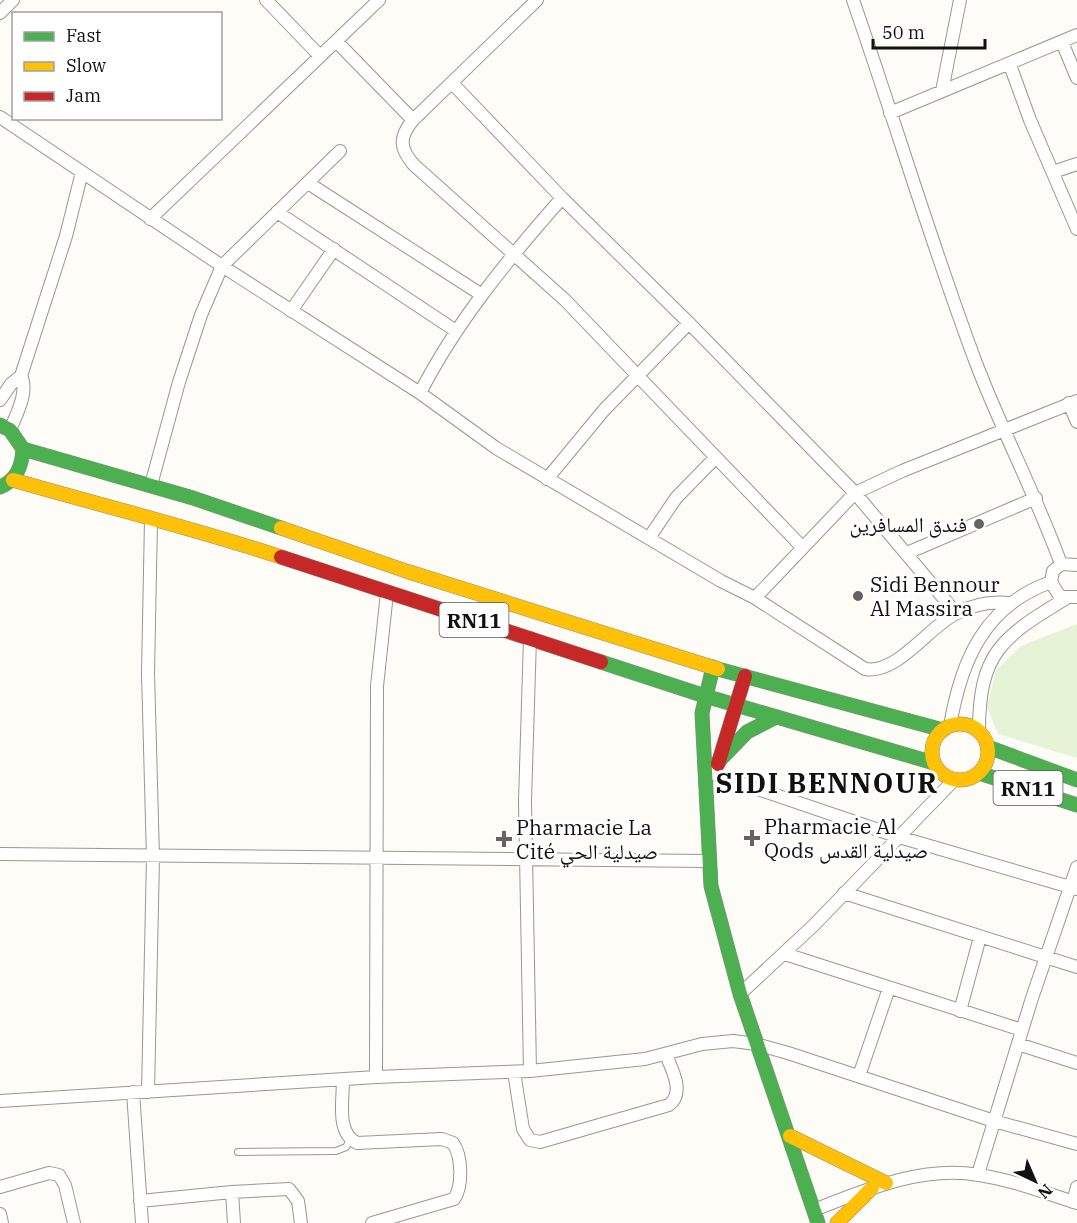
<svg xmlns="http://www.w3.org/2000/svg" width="1077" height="1223" font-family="'IBM Plex Serif','Noto Naskh Arabic',serif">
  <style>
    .grass { fill: #e7f3d7 }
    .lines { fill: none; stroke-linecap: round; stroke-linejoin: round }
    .lane-casing { stroke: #979795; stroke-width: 8 }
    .street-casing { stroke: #979795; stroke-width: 14 }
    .fast-casing { stroke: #8e8d8b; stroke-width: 15 }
    .slow-casing { stroke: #8e8d8b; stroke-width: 15 }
    .jam-casing { stroke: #8e8d8b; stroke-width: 15 }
    .lane { stroke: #fffffe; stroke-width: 6 }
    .street { stroke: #fffffe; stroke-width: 12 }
    .fast { stroke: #4caf50; stroke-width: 14 }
    .slow { stroke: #ffc107; stroke-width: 14 }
    .jam { stroke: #c62828; stroke-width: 14 }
    .poi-dot { fill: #646362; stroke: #fff; stroke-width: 2 }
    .labels { text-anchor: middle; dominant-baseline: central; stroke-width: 6; stroke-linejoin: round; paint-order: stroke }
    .shield { fill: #fff; stroke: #585858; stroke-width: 1.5 }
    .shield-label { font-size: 20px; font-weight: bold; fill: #111 }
    .poi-label { font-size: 21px; fill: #111; stroke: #fff; text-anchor: start }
    .district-label { font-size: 27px; font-weight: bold; letter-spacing: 1.5px; fill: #111; stroke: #fff }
  </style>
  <rect width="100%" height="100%" fill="#fdfcf7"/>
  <!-- grass -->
  <path class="grass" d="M1077 624V758L998 734 987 707 996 670 1021 646Z"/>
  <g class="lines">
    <defs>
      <path id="lane" d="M238 1152 336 1151 346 1147 350 1140"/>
      <path id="street" d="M266 0 320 56
        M537 0 413 120C399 137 399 148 414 165L565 300 802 547
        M853 0C895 121 931 243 976 363 1002 431 1036 495 1061 564
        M0 13 13 0
        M336 41 413 120
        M1062 42 1077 78
        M1010 65 1030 120 1077 229
        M452 83 562 198 689 323 855 493 956 613
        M942 91 960 0
        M890 113 1077 35
        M0 117 222 266 420 393 496 448 721 581 755 598 865 669C897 675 929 626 957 613 974 604 991 601 1010 603
        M1053 172 1077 164
        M308 183 482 295
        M277 212 456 331
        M150 219 379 0
        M291 311 334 249
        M21 376 66 236 82 172
        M420 393C457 321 509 258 562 198
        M0 400 11 384 21 376C29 392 16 415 10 430
        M1069 403 1077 422
        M547 479 604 410 689 323
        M151 485 179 382 201 315 222 266 340 151
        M649 538 676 498 716 457
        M907 553 1036 498
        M1077 565 1061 564 1053 571 1051 582 1060 597H1077
        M755 598 855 493 902 471 1077 401
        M530 638 525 801 530 1071
        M950 726C961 661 984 606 1051 582
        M979 731C979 653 1002 637 1065 599
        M705 771 899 837 1077 889
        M0 854 708 861
        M844 893 1077 967
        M785 954 1022 1030
        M740 994 814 925 954 780
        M960 1011 980 937
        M1018 1044 1077 1063
        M514 1072 523 1129 530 1140 540 1142 669 1105C685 1093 672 1069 666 1055
        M859 1076 889 988
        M376 1077 377 686 387 593
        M343 1080C343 1101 336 1133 357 1143L442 1139 453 1143C462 1156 463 1186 454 1199L372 1223
        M133 1092 142 1223
        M148 1092 153 858 148 673 151 520
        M0 1101 376 1077 530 1071 645 1059 702 1044 733 1041 756 1044 788 1053 994 1121 1077 1144
        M978 1174 1032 998 1077 867
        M0 1187 49 1173 59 1175 65 1185 74 1223
        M232 1192 234 1223
        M140 1201 232 1192 289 1189 298 1201 301 1223
        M1073 1202 1077 1187
        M814 1210C865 1190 923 1165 979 1175 1013 1180 1045 1193 1077 1203
        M0 1214 2 1223"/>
      <path id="fast" d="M0 425 10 430 23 449C22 466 17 480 0 487
        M23 449 193 498 281 528
        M601 662 705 696 934 763
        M713 667 702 713 711 886 740 994 818 1223
        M718 669 943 730
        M988 747 1077 780
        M718 762 747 732 776 717
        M979 773 1077 805"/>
      <path id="slow" d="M13 480C103 506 193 528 281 557
        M281 528 406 571 718 669
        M932 752a28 28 0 1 1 56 0a28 28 0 1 1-56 0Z
        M790 1136 886 1183
        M837 1223 872 1188"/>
      <path id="jam" d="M281 557 601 662
        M718 764 745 676"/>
    </defs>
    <!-- lane casing -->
    <use href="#lane" class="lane-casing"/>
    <!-- street casing -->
    <use href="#street" class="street-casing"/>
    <!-- fast casing -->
    <use href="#fast" class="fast-casing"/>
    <!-- slow casing -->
    <use href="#slow" class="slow-casing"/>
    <!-- jam casing -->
    <use href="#jam" class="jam-casing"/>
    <!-- lane -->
    <use href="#lane" class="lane"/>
    <!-- street -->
    <use href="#street" class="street"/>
    <!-- fast -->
    <use href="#fast" class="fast"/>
    <!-- slow -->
    <use href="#slow" class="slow"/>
    <!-- jam -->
    <use href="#jam" class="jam"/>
  </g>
  <!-- markers -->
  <g class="poi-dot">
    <circle cx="979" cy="524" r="6"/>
    <circle cx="858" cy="596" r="6"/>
    <path d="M749 829h6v6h6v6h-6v6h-6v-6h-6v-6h6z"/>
    <path d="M501 830h6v6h6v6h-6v6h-6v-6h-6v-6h6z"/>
  </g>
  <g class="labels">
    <!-- shield labels -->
    <g class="shield">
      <rect x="439.5" y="603" width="69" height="34" rx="4.5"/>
      <rect x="993.5" y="771" width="69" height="34" rx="4.5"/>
    </g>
    <g class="shield-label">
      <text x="474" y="620">RN11</text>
      <text x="1028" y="788">RN11</text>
    </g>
    <!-- poi labels -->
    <g class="poi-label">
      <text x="967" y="524" text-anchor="end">فندق المسافرين</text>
      <text x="870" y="584">Sidi Bennour<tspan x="870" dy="24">Al Massira</tspan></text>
      <text x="764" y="826">Pharmacie Al<tspan x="764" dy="24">Qods صيدلية القدس</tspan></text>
      <text x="516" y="827">Pharmacie La<tspan x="516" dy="24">Cité صيدلية الحي</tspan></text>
    </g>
    <!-- district labels -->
    <g class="district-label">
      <text x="827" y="782">SIDI BENNOUR</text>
    </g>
  </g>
  <!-- legend -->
  <rect x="12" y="12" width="210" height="108" fill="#ffffff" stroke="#a0a0a0" stroke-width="1.5"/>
  <rect x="24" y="32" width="30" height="9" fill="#4caf50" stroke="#a0a0a0" stroke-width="1.5"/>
  <text x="66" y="42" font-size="18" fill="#111111">Fast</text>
  <rect x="24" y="62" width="30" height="9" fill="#ffc107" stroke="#a0a0a0" stroke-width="1.5"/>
  <text x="66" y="72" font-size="18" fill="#111111">Slow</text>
  <rect x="24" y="92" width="30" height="9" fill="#c62828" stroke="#a0a0a0" stroke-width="1.5"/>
  <text x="66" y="102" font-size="18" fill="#111111">Jam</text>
  <!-- north arrow -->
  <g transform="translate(1035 1181) rotate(136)" stroke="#ffffff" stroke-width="4.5" paint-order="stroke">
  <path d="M0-4.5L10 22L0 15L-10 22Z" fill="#111111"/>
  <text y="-9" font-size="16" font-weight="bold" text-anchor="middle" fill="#111111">N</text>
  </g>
  <!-- scale -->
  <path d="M873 39v9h112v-9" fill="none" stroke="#111111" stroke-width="3"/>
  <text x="882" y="39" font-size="18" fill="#111111" stroke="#ffffff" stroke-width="4.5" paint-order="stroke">50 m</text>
</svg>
